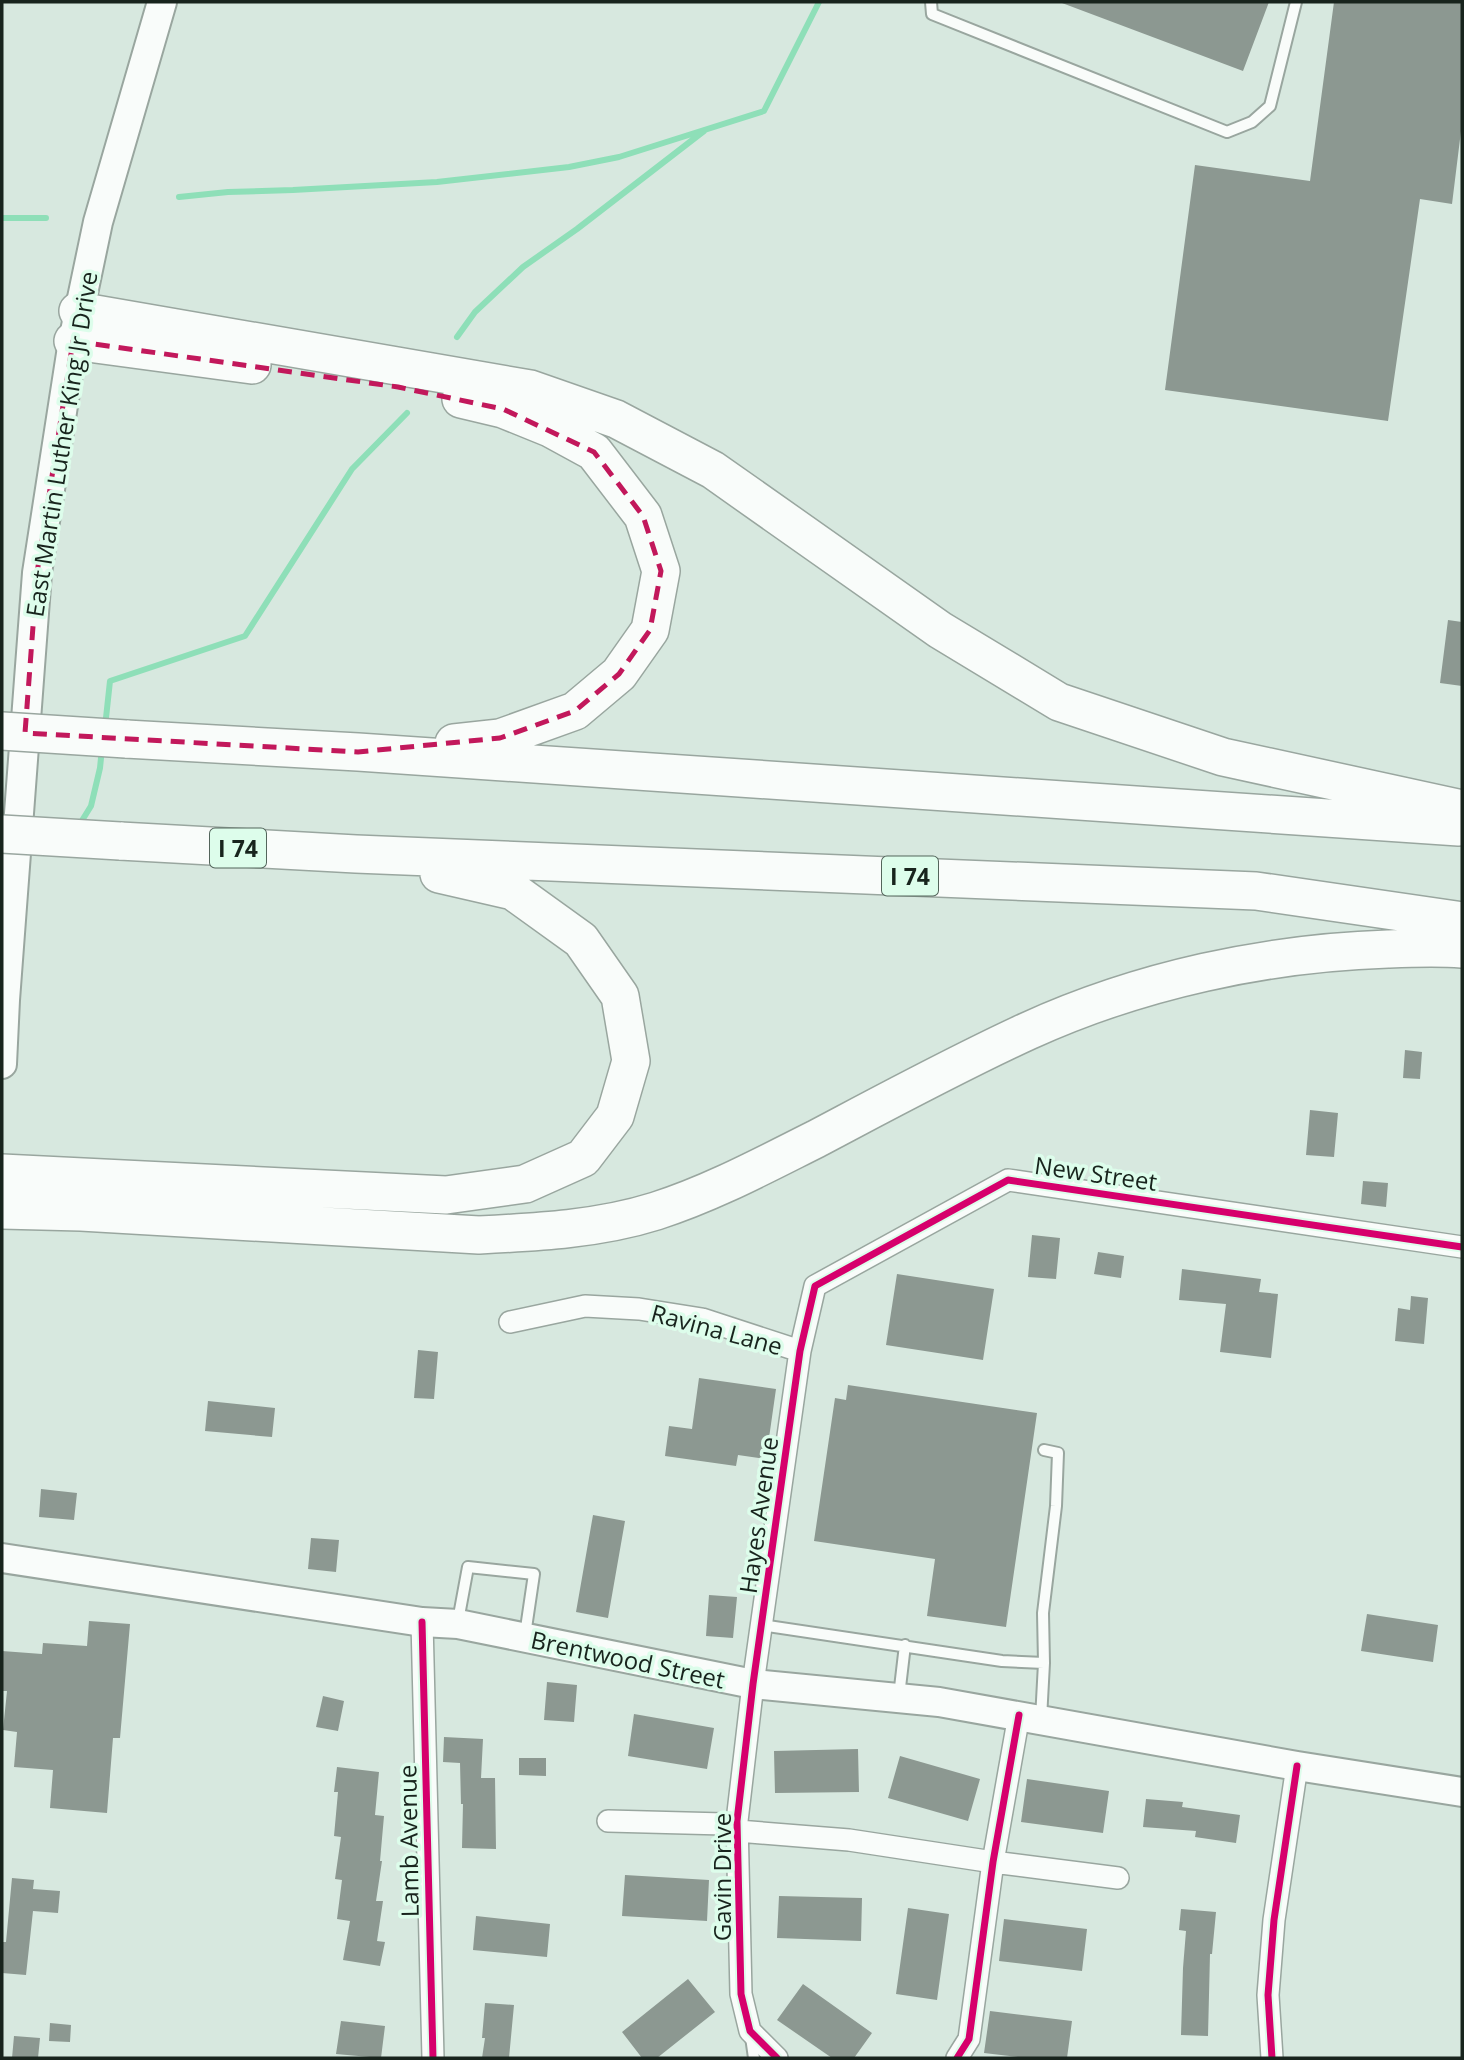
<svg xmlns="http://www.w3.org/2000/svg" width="1464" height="2060" font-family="'Open Sans',sans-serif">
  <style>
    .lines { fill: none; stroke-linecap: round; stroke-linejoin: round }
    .stream { stroke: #8edfb8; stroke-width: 6 }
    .building { fill: #8c9891 }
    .lane-casing { stroke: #99a69f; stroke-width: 14 }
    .street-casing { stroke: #99a69f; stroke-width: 24 }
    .secondary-casing { stroke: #99a69f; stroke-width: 32 }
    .highway-casing { stroke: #99a69f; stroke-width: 40 }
    .lane { stroke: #f9fcfa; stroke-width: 10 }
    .street { stroke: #f9fcfa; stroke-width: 21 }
    .secondary { stroke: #f9fcfa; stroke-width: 28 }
    .highway { stroke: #f9fcfa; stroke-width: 37 }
    .highway-bridge-casing { stroke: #99a69f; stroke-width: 40; stroke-linecap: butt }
    .highway-bridge { stroke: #f9fcfa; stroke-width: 37 }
    .cycleway-casing { stroke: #ddfdeb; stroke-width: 11 }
    .cycleway { stroke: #d6006c; stroke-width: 7 }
    .marked { fill: none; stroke: #c2185b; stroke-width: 5; stroke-dasharray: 14 9; stroke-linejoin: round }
    .labels { text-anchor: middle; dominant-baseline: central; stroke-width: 7; stroke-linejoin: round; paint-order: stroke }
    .shield { fill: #ddfdeb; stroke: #53655b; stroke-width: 2 }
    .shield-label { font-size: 23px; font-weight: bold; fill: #18241d }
    .street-label { font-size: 24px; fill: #18241d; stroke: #ddfdeb }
  </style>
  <rect width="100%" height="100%" fill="#d7e8df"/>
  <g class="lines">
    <!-- stream -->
    <path class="stream" d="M179 197 228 192 293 190 437 182 569 167 619 157 764 111 819 2
      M2 218H46
      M457 337 475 312 523 267 577 229 704 131
      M105 727 110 681 245 636 352 469 407 413
      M78 827 91 806 100 768 102 748"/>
  </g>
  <!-- building -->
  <path class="building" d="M1062 2H1269L1243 71 1062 3Z
    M1334 2H1462V123L1452 204 1420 199 1388 421 1165 390 1195 165 1310 181Z
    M1448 620 1462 622V686L1440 683Z
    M1405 1050 1422 1052 1420 1079 1403 1078Z
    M1310 1110 1338 1113 1334 1157 1306 1155Z
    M1363 1181 1388 1183 1386 1207 1361 1204Z
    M1032 1235 1060 1238 1056 1279 1028 1277Z
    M1098 1252 1124 1256 1121 1278 1094 1274Z
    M1182 1269 1261 1279 1259 1292 1278 1294 1271 1358 1220 1352 1226 1304 1179 1300Z
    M897 1274 994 1289 983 1360 886 1345Z
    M1411 1296 1428 1298 1424 1344 1395 1341 1398 1308 1410 1310Z
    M418 1350 438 1352 434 1399 414 1398Z
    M699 1378 776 1389 766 1459 738 1455 736 1466 665 1456 669 1426 692 1429Z
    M848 1385 1037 1413 1006 1627 927 1616 935 1559 814 1541 835 1398 846 1400Z
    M208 1401 275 1408 272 1437 205 1431Z
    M41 1489 77 1493 74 1520 39 1517Z
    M593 1515 625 1521 608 1618 576 1612Z
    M311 1538 339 1540 336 1572 308 1569Z
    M709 1595 737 1597 733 1638 706 1636Z
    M1367 1614 1438 1625 1433 1662 1361 1651Z
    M89 1621 130 1624 120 1738H113L107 1813 50 1808 53 1770 14 1767 17 1732 3 1730 7 1691H2V1651L42 1654 43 1643 87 1646Z
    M547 1682 577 1685 574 1722 544 1720Z
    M323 1696 344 1701 338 1731 316 1727Z
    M634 1714 714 1728 707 1769 628 1756Z
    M444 1737 483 1739 481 1778H495L496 1849 462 1848 463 1804H461L460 1763 443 1762Z
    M858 1749 859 1792 775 1793 774 1751Z
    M900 1756 980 1779 968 1821 888 1798Z
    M519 1758H546V1776L519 1775Z
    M337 1767 379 1772 375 1815 384 1816 380 1861H382L376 1901H383L377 1941 385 1942 380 1966 343 1960 350 1921 337 1919 342 1880 335 1879 341 1837 334 1836 338 1792H334Z
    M1027 1779 1109 1791 1103 1833 1021 1822Z
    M1146 1799 1183 1802 1182 1807 1240 1815 1236 1843 1195 1837 1196 1831 1143 1827Z
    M625 1875 709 1880 707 1921 622 1916Z
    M12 1878 34 1880 33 1889 60 1891 58 1913 33 1911 26 1975 2 1973V1942H6Z
    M779 1896 862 1898 861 1941 777 1938Z
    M908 1908 949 1914 937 2000 896 1994Z
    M1181 1909 1216 1912 1212 1954H1210L1208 2036 1181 2035 1183 1968 1186 1931 1179 1930Z
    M476 1916 550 1924 547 1957 473 1950Z
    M1004 1919 1087 1929 1082 1971 999 1961Z
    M688 1979 715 2012 657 2058H642L622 2032Z
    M803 1984 872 2033 854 2058H832L777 2020Z
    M485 2003 514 2005 509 2058H482L485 2038H482Z
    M990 2011 1072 2021 1067 2058H1026L984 2053Z
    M341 2021 385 2026 381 2058 336 2054Z
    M50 2023 71 2025 70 2042 49 2041Z
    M14 2036 40 2038 38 2058H12Z"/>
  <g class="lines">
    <defs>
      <path id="lane" d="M931 2 932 14 1227 132 1252 122 1270 106 1296 2
        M458 1621 468 1567 534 1574 525 1635
        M761 1625 1002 1661 1044 1663
        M899 1696 905 1645
        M1041 1719 1044 1663 1043 1613 1056 1506 1058 1453 1044 1450
        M751 2037 754 2058"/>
      <path id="street" d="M510 1322 585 1306 639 1309 702 1319 800 1351
        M422 1622 433 2058
        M608 1821 724 1824 738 1831 849 1840 993 1862 1118 1878
        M777 2058 750 2031 741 1994 737 1821 753 1684 800 1351 815 1286 1008 1180 1462 1247
        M957 2058 969 2039 993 1862 1019 1715
        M1272 2058 1268 1995 1274 1920 1297 1766"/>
      <path id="secondary" d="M2 1064 5 1000 37 573 73 341 98 222 162 2
        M2 1558 422 1622 458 1624 753 1684 939 1702 1297 1766 1462 1792"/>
      <path id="highway" d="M78 311 530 389 616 419 713 470 940 630 1059 702 1223 757 1462 809
        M73 341 252 365
        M126 739 358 752 1459 827
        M454 743 500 738 575 711 619 674 650 630 661 571 643 516 594 452 550 428 503 409 461 399
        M120 841 356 854 1256 891 1462 921
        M2 1173 446 1195 525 1184 583 1158 615 1116 631 1061 620 996 581 940 513 891 439 874
        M2 1210 81 1212 479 1235C539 1232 599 1229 656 1211 712 1193 764 1165 816 1139 886 1102 956 1064 1028 1031 1140 980 1266 953 1388 949 1413 948 1437 947 1462 949"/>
    </defs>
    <!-- lane casing -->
    <use href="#lane" class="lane-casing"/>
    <!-- street casing -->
    <use href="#street" class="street-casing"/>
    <!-- secondary casing -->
    <use href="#secondary" class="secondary-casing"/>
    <!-- highway casing -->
    <use href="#highway" class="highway-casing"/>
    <!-- lane -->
    <use href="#lane" class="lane"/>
    <!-- street -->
    <use href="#street" class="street"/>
    <!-- secondary -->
    <use href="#secondary" class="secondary"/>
    <!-- highway -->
    <use href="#highway" class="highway"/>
    <defs>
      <path id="highway-bridge" d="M2 731 126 739
        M2 834 120 841"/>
    </defs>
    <!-- highway-bridge casing -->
    <use href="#highway-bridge" class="highway-bridge-casing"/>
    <!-- highway-bridge -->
    <use href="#highway-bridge" class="highway-bridge"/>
    <defs>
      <path id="cycleway" d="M422 1622 433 2058
        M777 2058 750 2031 741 1994 737 1821 753 1684 800 1351 815 1286 1008 1180 1462 1247
        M957 2058 969 2039 993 1862 1019 1715
        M1272 2058 1268 1995 1274 1920 1297 1766"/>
    </defs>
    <!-- cycleway casing -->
    <use href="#cycleway" class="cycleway-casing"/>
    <!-- cycleway -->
    <use href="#cycleway" class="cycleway"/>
  </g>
  <!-- marked area -->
  <path class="marked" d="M73 341 398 387 503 409 594 452 643 516 661 571 650 630 619 674 575 711 500 738 358 752 25 733 37 573Z"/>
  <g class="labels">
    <!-- shield labels -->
    <g class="shield">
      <rect x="210" y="828.5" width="56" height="39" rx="5"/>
      <rect x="882" y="856.5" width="56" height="39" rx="5"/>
    </g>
    <g class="shield-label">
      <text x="238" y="848">I 74</text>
      <text x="910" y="876">I 74</text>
    </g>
    <!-- street labels -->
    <g class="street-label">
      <text transform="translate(61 444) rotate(-81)">East Martin Luther King Jr Drive</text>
      <text transform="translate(1096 1173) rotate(8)">New Street</text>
      <text transform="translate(717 1329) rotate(15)">Ravina Lane</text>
      <text transform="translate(758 1515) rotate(-82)">Hayes Avenue</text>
      <text transform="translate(628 1659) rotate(12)">Brentwood Street</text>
      <text transform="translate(408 1841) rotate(-91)">Lamb Avenue</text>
      <text transform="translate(721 1877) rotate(-90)">Gavin Drive</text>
    </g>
  </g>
  <!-- border -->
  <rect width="1464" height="2060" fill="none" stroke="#18241d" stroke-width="7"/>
</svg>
